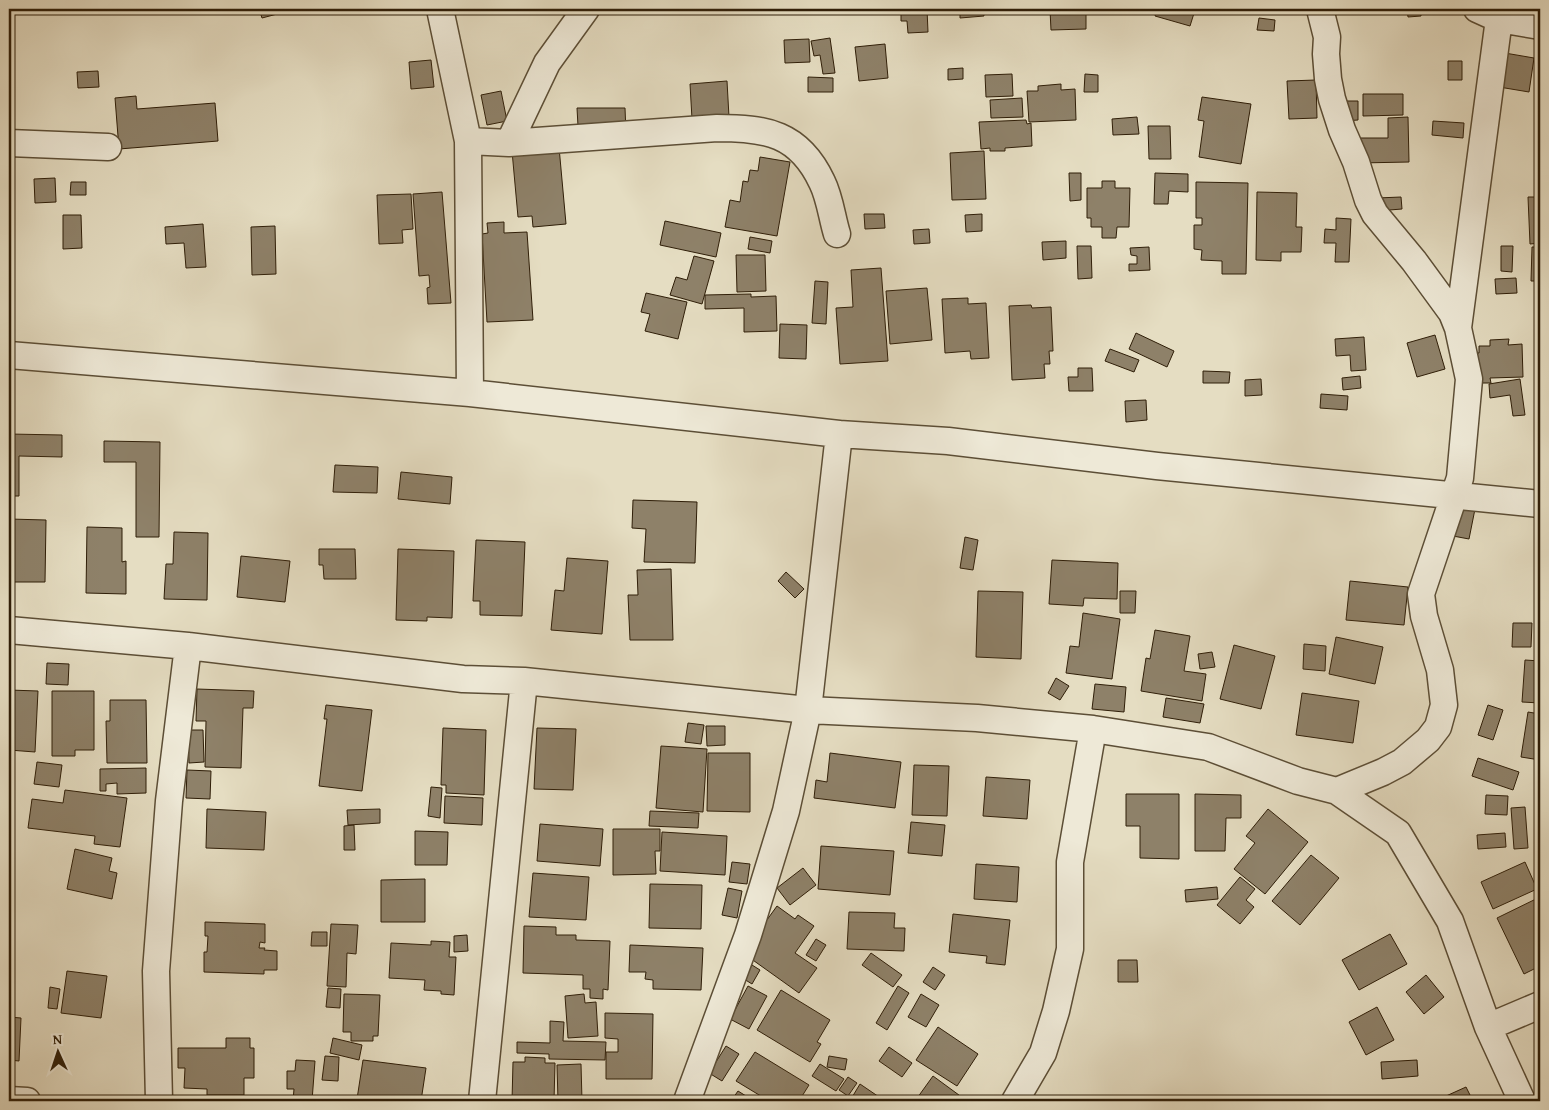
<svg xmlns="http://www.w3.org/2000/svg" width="1549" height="1110" font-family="'Gentium Book Plus',serif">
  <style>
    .building { fill: #8e8169; stroke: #2f1e08 }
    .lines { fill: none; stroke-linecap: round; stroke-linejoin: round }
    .minor-casing { stroke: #5c4e36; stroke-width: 29 }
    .minor { stroke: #eee9d7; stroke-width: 26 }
  </style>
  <rect width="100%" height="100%" fill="#e5ddc2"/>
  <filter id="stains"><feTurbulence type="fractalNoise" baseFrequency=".004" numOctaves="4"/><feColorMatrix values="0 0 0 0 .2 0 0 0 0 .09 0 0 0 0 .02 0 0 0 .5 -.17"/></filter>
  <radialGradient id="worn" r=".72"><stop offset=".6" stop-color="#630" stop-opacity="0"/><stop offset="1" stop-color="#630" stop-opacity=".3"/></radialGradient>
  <!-- building -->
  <path class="building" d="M259 9H296L262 18Z
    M901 9H927L928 32 908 33 907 21H901Z
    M960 9H983L984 16 960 18Z
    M1086 9V29L1051 30 1050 10Z
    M1157 9H1190L1195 10 1190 26 1155 16Z
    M1407 9H1421V16L1408 17Z
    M1259 18 1275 20 1274 31 1257 30Z
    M830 38 835 73 823 74 820 55 814 56 811 41Z
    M809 39 810 62 785 63 784 40Z
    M885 44 888 78 859 81 855 47Z
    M1499 52 1534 58 1529 92 1493 86Z
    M431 60 434 87 411 89 409 62Z
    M1448 61H1462V80H1448Z
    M963 68V79L948 80V69Z
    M98 71 99 87 78 88 77 72Z
    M1012 74 1013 96 986 97 985 75Z
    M1085 74 1098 75V92H1084Z
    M808 77 833 78V92H808Z
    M1316 80 1317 118 1289 119 1287 81Z
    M727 81 729 117 692 119 690 84Z
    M1061 84V90L1075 89 1076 120 1029 122 1027 91H1038V86Z
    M501 91 507 121 487 125 481 95Z
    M1363 94H1403V115L1363 116Z
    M136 96 137 109 215 103 218 141 119 149 115 98Z
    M1202 97 1251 104 1241 164 1199 157 1204 121 1198 120Z
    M1022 98 1023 117 991 118 990 100Z
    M1343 101H1358V120L1343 121Z
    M577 108H625L626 133 578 126Z
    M1137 117 1139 134 1113 135 1112 119Z
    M1408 117 1409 162 1359 163 1358 138H1388V118Z
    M1026 120 1027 124 1031 123 1032 146 1005 148V151H990V148L981 149 979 122Z
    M1433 121 1464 123 1463 138 1432 135Z
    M1148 126H1170L1171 159H1149Z
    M559 147 566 224 533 227 532 216 518 217 512 151Z
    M984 151 986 199 952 200 950 153Z
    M760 157 790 162 777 236 725 227 730 200 740 202 743 181 748 182 750 170 758 171Z
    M1069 173H1081V200L1070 201Z
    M1155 173 1188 174V192L1169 191 1168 204H1154Z
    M55 178 56 202 35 203 34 179Z
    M1102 181H1115V188H1130L1129 227H1117L1116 238H1102V227H1091V218H1087V188H1102Z
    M71 182H86V195H70Z
    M1196 182 1248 183 1246 274H1222V261L1201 260 1202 250 1194 249V225H1202V218H1196Z
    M442 192 451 303 428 304 427 288 430 287 429 275 419 276 413 194Z
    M1257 192 1297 193 1296 227H1302L1301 252H1281V261L1256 260Z
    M411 194 413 229 402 230 403 243 379 244 377 195Z
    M1401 197 1402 209 1377 211V198Z
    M1528 197H1540V243L1530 244Z
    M864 214H884L885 228 865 229Z
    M982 214V231L966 232 965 215Z
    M63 215H81L82 248 63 249Z
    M1336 218 1351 219 1349 262H1335L1336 243H1324L1325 229 1336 230Z
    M665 221 721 233 716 257 660 245Z
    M504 222V233L527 232 533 320 487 322 482 234 488 233 487 223Z
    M203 224 206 267 186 268 184 243 166 244 165 227Z
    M275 226 276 274 252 275 251 227Z
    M929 229 930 243 914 244 913 230Z
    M750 237 772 241 770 253 748 249Z
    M1066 241V258L1043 260 1042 242Z
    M1077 246H1091L1092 278 1078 279Z
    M1501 246H1513L1512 272 1501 271Z
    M1149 247 1150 270 1129 271V264H1137V256L1131 255 1130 248Z
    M1532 247H1540V281H1531Z
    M736 255H765L766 291 737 292Z
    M694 256 714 261 702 304 670 295 676 277 687 280Z
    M881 268 888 361 840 364 836 308 853 307 851 270Z
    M1516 278 1517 293 1496 294 1495 279Z
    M815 281 828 282 826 324 812 323Z
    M927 288 932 340 890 344 886 291Z
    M646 293 687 302 678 339 645 331 650 314 641 312Z
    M751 294V297L776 296 777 331 744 332V308L705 309V295Z
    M968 298V304L986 303 989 358 971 359 970 351 945 353 942 299Z
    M1031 305 1032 308 1051 307 1053 351H1049L1050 364H1044L1045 378 1012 380 1009 306Z
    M780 324 807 325 806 359 779 358Z
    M1136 333 1174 351 1167 367 1129 349Z
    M1435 335 1445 369 1417 377 1407 343Z
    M1364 337 1366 370 1351 371 1350 355 1336 356 1335 339Z
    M1509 339 1508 345 1522 344 1523 377 1490 378 1491 383H1477L1475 353H1479V346H1490V340Z
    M1110 349 1139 360 1134 372 1105 361Z
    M1078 368H1092L1093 391H1069L1068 377H1078Z
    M1203 371 1230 372 1229 383H1203Z
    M1360 376 1361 388 1343 390 1342 378Z
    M1261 379 1262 395 1245 396V380Z
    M1520 379 1525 415 1513 416 1510 395 1490 398 1489 384Z
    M1321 394 1348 396 1347 410 1320 408Z
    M1146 400 1147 420 1126 422 1125 401Z
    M9 434 62 435V457L19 456V496H9Z
    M104 441 160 442 159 537H136V462H104Z
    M335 465 378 467 377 493 333 492Z
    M401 472 452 477 450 504 398 499Z
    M633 500 697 502 695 563 644 562 646 529 632 528Z
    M1459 506 1475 509 1469 539 1453 536Z
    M9 519 46 520 45 582H9Z
    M87 527 122 528V562L126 561V594L86 593Z
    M174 532 208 533 207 600 164 599 166 564H173Z
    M965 537 978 540 973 570 960 568Z
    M476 540 525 542 522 616 480 615V601H473Z
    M319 549H355L356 579H324L323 565H319Z
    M398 549 454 551 452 618 427 617V621L396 620Z
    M241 556 290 561 285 602 237 597Z
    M567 558 608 561 602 634 551 630 555 590 564 591Z
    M1052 560 1118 563 1117 599 1084 598 1083 606 1049 604Z
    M671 569 673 640H630L628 595H638L637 570Z
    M786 572 804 589 795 598 778 581Z
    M1350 581 1408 587 1404 625 1346 620Z
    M978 591 1023 592 1021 659 976 657Z
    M1120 591H1136L1135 613H1120Z
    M1540 610V644L1537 643Z
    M1083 613 1120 619 1112 679 1066 673 1070 646 1079 647Z
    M1513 623H1532L1531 647H1512Z
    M1155 630 1190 636 1184 671 1206 674 1202 701 1141 691 1146 658 1150 659Z
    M1336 637 1383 647 1375 684 1329 674Z
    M1304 644 1326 646 1325 671 1303 669Z
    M1234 645 1275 656 1261 709 1220 699Z
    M1212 652 1215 667 1200 669 1198 654Z
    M1525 660 1540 661V703L1522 702Z
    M47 663 69 664 68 685 46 684Z
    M1056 678 1069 686 1060 700 1048 693Z
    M1095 684 1126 687 1124 712 1092 709Z
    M197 689 254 691 253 708H243L241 768 205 767 206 721H196Z
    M9 690 38 691 35 752 9 750Z
    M52 691H94V750H75V756H52Z
    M1302 693 1359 701 1353 743 1296 735Z
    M1166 698 1204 704 1200 723 1163 717Z
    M110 700H146L147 763H107L106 721H110Z
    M326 705 372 710 362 791 319 786 327 719H324Z
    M1488 705 1503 710 1493 740 1478 735Z
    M1528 712 1540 714V760L1521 757Z
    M688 723 704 725 701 744 685 742Z
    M706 726H725V745L707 746Z
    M443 728 486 730 484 795 446 793V785H441Z
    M537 728 576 729 573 790 534 789Z
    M188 730H203L204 762 189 763Z
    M661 746 707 749 703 812 656 808Z
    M708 753H750V812L707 811Z
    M830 753 901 762 895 808 814 798 816 780 827 782Z
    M1478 758 1519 772 1513 790 1472 776Z
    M37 762 62 765 59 787 34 784Z
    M914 765 949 766 947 816 912 815Z
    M146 768V793L117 794V783L106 784V791H100V769Z
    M187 770 211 771 210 799 186 798Z
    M986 777 1030 780 1027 819 983 816Z
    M431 787 442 788 440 818 428 816Z
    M65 790 127 798 120 847 94 844 95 836 28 828 32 799 63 803Z
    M1126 794H1179V859L1140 858V826H1126Z
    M1195 794 1241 795V818H1226L1225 851H1195Z
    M1486 795 1508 796 1507 815 1485 814Z
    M445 796 483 798 482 825 444 823Z
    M1525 807 1528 848 1514 849 1511 808Z
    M207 809 266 812 264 850 206 848Z
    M380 809V823L348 825 347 810Z
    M1268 809 1308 842 1265 894 1234 869 1255 843 1246 836Z
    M650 811 699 813 698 828 649 826Z
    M911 822 945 825 942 856 908 853Z
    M540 824 603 829 600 866 537 861Z
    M354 825 355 850H344V826Z
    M613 829H660V851H655L656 874 613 875Z
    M415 831 448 832 447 865H415Z
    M662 832 727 836 725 875 660 871Z
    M1505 833 1506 847 1478 849 1477 835Z
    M821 846 894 851 890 895 818 889Z
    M75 849 112 858 109 871 117 873 112 899 67 889Z
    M1311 855 1339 878 1300 925 1272 901Z
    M732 862 750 864 747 884 729 882Z
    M1525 862 1537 889 1493 909 1481 882Z
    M976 864 1019 867 1017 902 974 899Z
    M803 868 816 885 790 905 777 888Z
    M533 873 589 877 586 920 529 917Z
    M1240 877 1255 889 1246 900 1254 907 1240 924 1217 905Z
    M425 879V922H381V880Z
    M650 884 702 885 701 929 649 928Z
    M1217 887 1218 899 1186 902 1185 890Z
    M728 888 742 891 737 918 722 915Z
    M1540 897V966L1524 974 1497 918Z
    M777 906 795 919 798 915 814 926 795 953 817 968 799 993 743 953Z
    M849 912 895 913 894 928H905L904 951 847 949Z
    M953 914 1010 920 1005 965 986 963 987 956 949 952Z
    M205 922 265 924V943L260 942 259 948H265L264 950 277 951V970H264V974L204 972V952H207L208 936H205Z
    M331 924 358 925 356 954 347 953 346 987 327 986Z
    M524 926 556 927V935H576V940L610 941 608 990 603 989V999L590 998V989H583V975L523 973Z
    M312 932H327V946H311Z
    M1390 934 1407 964 1359 990 1342 960Z
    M467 935 468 951 454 952V936Z
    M816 939 826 945 816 961 806 955Z
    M431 941 450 942 449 957H456L454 995 441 994V991L424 990 425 980 389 978 391 943 431 945Z
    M630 945 703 948 701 990 653 989V980L645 979 646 972H629Z
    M871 953 902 975 893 987 862 965Z
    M1118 960H1137L1138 982H1118Z
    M752 965 760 970 752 984 744 979Z
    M933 967 945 975 935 990 923 982Z
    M67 971 107 976 101 1018 61 1013Z
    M1426 975 1444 997 1424 1014 1406 992Z
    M748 986 767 996 749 1029 730 1019Z
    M898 986 909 993 887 1030 876 1023Z
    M50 987 60 989 57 1009 48 1008Z
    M328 988 341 989 340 1008 326 1007Z
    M781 990 830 1020 817 1042 821 1044 810 1062 757 1030Z
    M344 994 380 995 378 1036H373V1041H351V1032H343Z
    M584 994 585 1003 596 1002 598 1036 568 1038 565 996Z
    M921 994 939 1005 926 1027 908 1017Z
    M1377 1007 1394 1040 1366 1055 1349 1022Z
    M605 1013 653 1014 652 1079H606V1052H618V1039L605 1038Z
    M9 1017 21 1018 19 1061 9 1060Z
    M550 1021 564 1022 563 1041 606 1042 605 1060 549 1059V1054L517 1053V1042L550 1043Z
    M938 1027 978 1054 957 1086 916 1060Z
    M226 1038H250V1048H254V1078H244V1095H207V1089L184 1088 185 1068H178V1048H226Z
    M333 1038 362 1045 359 1060 330 1053Z
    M726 1046 739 1054 722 1081 709 1073Z
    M889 1047 912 1063 902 1077 879 1061Z
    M755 1052 809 1085 799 1101H769L736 1081Z
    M325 1056 339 1057 338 1081 322 1080Z
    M829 1056 847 1059 845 1070 827 1067Z
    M525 1057 545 1058V1063H555L554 1101H512L513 1062H525Z
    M296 1060 315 1061 312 1101H293L294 1089H287V1071H295Z
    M363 1060 426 1068 421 1101H373L357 1099Z
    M1417 1060 1418 1076 1382 1079 1381 1062Z
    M581 1064 582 1101H558L557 1065Z
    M820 1064 844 1079 836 1091 812 1076Z
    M933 1076 963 1098 961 1101H915Z
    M848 1077 857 1083 848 1096 839 1090Z
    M860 1084 885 1101H854L851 1099Z
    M1466 1087 1473 1101H1435Z
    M738 1091 754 1101H731Z"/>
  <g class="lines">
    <defs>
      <path id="minor" d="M440 9 468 141 470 393
        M1320 9 1327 37 1326 54 1328 79 1332 99 1342 130 1356 162 1368 200 1375 214 1414 261 1452 313 1458 328 1469 379 1460 478 1421 594 1424 616 1440 670 1444 705 1438 727 1428 740 1402 762 1383 772 1337 791
        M1477 9 1499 19 1540 26
        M468 141 509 143 717 128C766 128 799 133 822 182 830 198 832 218 837 234
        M9 143 108 147
        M509 143 547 63 586 9
        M1458 328 1499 19
        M9 355 470 393 839 434 948 441 1157 466 1540 504
        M9 630 188 646 463 679 524 681 808 710 977 718 1093 729 1208 747 1298 781 1337 791 1398 833 1450 921 1488 1027 1522 1101
        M1488 1027 1540 1005
        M9 1100 27 1101
        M159 1101 156 971 169 801 188 646
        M482 1101 524 681
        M687 1101 748 935 786 811 808 710 839 434
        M1015 1101 1043 1053 1056 1011 1070 949V862L1093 729"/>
    </defs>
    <!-- minor casing -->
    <use href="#minor" class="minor-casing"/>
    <!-- minor -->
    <use href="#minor" class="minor"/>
  </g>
  <!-- margin -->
  <rect width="1549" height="1110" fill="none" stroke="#e5ddc2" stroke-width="30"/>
  <rect x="10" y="10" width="1529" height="1090" fill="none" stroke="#2f1e08" stroke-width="2.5"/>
  <rect x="15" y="15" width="1519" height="1080" fill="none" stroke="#2f1e08"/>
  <!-- north arrow -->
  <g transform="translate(58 1052) rotate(357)" stroke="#eee9d7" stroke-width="4" paint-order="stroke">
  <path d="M0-4L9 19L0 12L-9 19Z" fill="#2f1e08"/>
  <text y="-8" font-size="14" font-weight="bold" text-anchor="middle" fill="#2f1e08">N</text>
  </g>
  <rect width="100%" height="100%" filter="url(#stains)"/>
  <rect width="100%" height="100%" fill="url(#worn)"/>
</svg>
